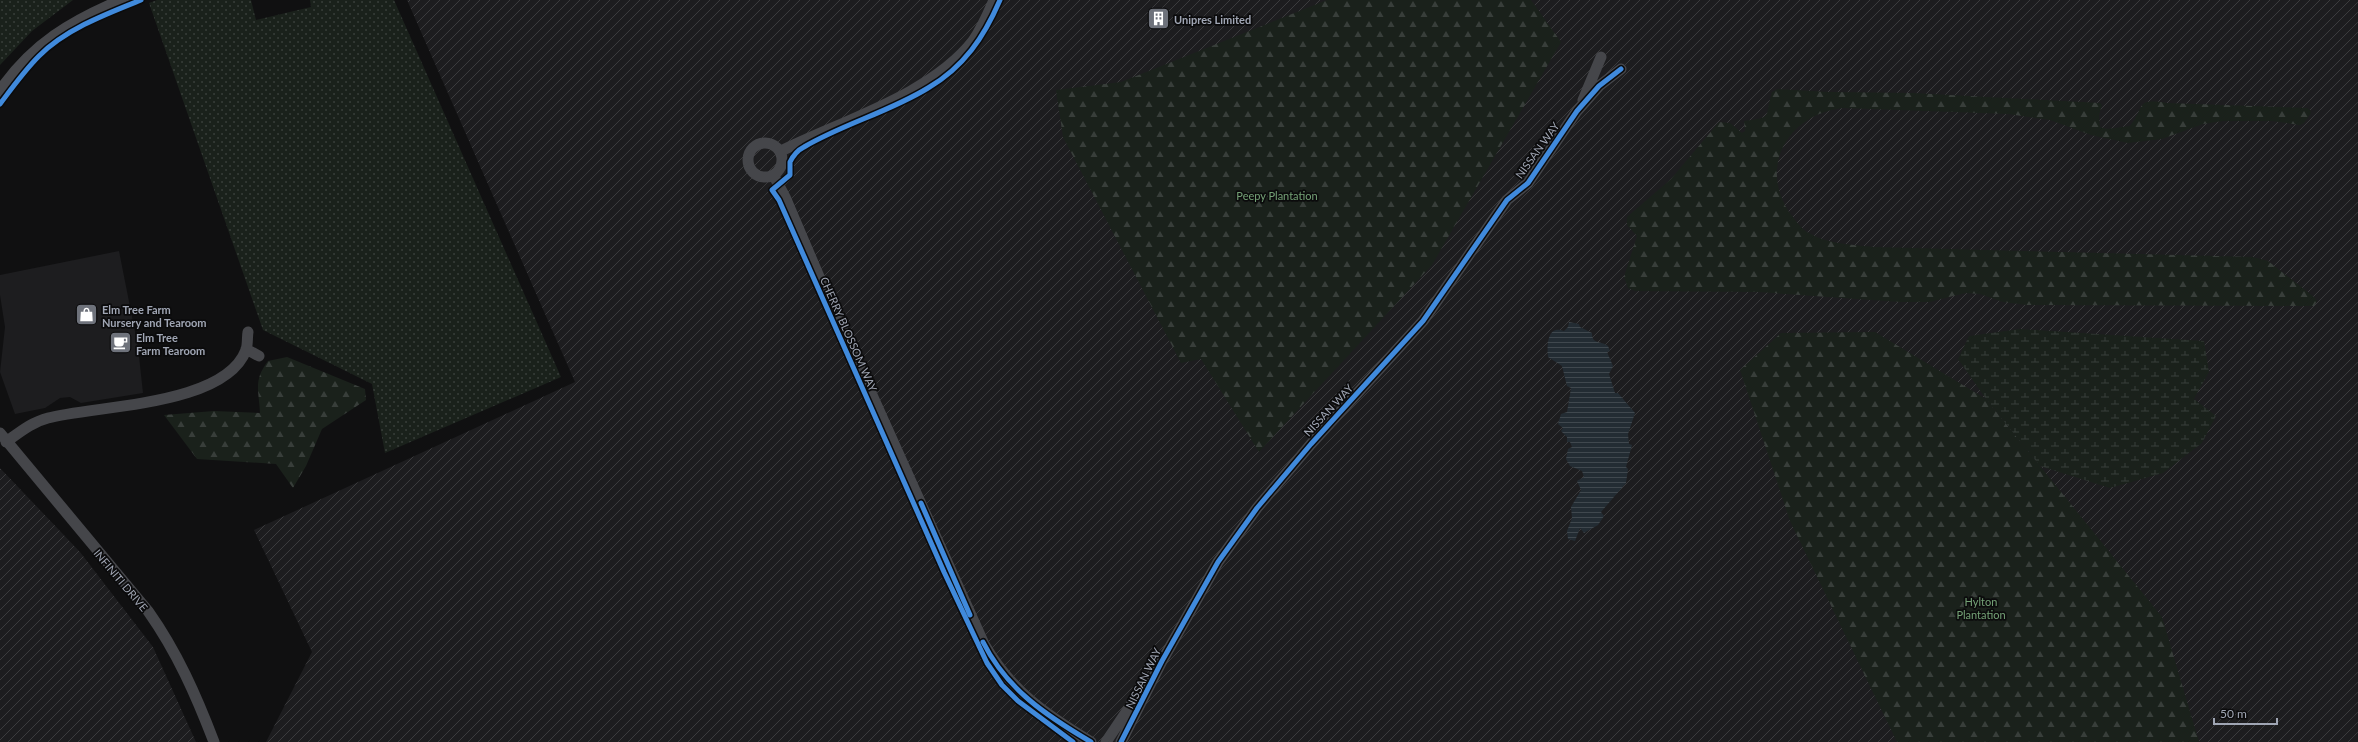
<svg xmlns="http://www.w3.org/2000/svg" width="2358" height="742" font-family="Lato,sans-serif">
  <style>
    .built { fill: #1d1d1f }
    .industrial { fill: url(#industrial-furrows) }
    .grass { fill: url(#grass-dots) }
    .forest { fill: url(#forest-firs) }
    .wetland { fill: url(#wetland-marsh) }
    .water { fill: url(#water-rules) }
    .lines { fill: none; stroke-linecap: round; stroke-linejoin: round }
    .minor { stroke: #45464a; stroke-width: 11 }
    .major { stroke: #47484c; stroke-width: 14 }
    .cycleway-casing { stroke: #0b0b0c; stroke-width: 8 }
    .cycleway { stroke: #408adc; stroke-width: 5 }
    .labels { text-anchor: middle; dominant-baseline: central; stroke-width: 3.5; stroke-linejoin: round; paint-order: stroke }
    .poi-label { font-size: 11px; font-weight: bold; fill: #a0a6b4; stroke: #0b0b0c; text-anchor: start }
    .street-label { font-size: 11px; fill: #a0a6b4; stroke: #0b0b0c }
    .park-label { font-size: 11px; fill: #74a176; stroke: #0b0b0c }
  </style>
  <defs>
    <pattern id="industrial-furrows" width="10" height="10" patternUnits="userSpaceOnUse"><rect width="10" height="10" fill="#1d1d1f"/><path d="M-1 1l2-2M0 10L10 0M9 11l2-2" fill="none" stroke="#3b3b3d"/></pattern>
    <pattern id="grass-dots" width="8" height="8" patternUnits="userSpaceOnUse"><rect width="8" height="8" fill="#1a211b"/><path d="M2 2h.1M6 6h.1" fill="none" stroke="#383e3a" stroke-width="1.8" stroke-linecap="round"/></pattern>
    <pattern id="forest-firs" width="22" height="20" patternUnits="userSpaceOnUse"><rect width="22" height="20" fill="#1a211b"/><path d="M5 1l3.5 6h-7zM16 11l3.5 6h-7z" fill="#383e3a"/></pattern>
    <pattern id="wetland-marsh" width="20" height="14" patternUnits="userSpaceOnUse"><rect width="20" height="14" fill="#1a211b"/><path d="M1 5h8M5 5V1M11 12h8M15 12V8" fill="none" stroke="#383e3a"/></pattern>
    <pattern id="water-rules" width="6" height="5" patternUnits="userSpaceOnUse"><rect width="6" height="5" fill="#232c33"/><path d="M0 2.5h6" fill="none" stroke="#40484e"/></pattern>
  </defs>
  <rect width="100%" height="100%" fill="#101011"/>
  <!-- built -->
  <path class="built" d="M119 251 138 347 143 393 81 403 70 397 60 398 45 408 15 414 0 372 5 327 0 295V275Z"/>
  <!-- industrial -->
  <path class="industrial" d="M407 0H2358V742H266L312 652 254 530 575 382Z
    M0 468 80 552 153 647 196 742H0Z"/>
  <!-- grass -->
  <path class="grass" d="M0 0H73L32 31 0 65Z
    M157 0H251L256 20 311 7 310 0H394L561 377 385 453 372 384 263 330 149 3Z"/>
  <!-- forest -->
  <path class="forest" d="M1327 0H1531L1561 42 1432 265 1259 452 1201 359 1181 363 1063 137 1056 90 1121 82Z
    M1778 89 1829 92 1913 93 2100 103 2102 105 2099 115 2100 127 2107 129 2130 126C2146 106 2134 98 2167 103L2307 108 2310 110 2311 113 2304 123 2300 125 2272 121H2223L2203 124 2162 139 2128 143 2091 135 2050 120 2008 114 1843 108C1790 114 1758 164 1789 212 1794 218 1800 228 1807 232 1827 244 1853 245 1876 247L2253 257 2268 261 2314 297 2317 301 2314 306 2027 305 2003 302 1980 294 1965 293 1929 302H1900L1758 292 1635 291 1628 288 1624 277 1637 236 1627 225V217L1671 179 1719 122 1730 123 1742 133 1745 131 1744 121C1774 117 1764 118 1772 92Z
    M1875 332 1986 399 2162 617 2199 742H1897L1790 521 1740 370 1781 333Z
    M287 357 365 389 366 400 322 429 306 466 293 488 276 464 197 459 164 415 214 411 260 413C259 390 253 381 268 361Z"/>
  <!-- wetland -->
  <path class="wetland" d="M2020 329 2204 341 2209 372 2194 399 2216 416 2202 443 2163 473 2110 488 2040 466 1986 399 1958 359 1969 336Z"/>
  <!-- water -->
  <path class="water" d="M1569 322 1579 324 1580 327 1592 333C1592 345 1600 340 1608 346L1610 351 1607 352 1613 366 1609 374 1615 393H1618L1635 413 1628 434 1629 444 1632 445 1626 467 1628 469 1626 483 1601 512 1604 516 1598 525 1584 533 1580 528 1575 541 1568 539 1567 531 1572 518 1571 507 1581 490 1577 481 1584 477 1582 471 1570 466 1566 459 1568 449 1572 447 1570 442H1567V437L1561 431 1563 428 1558 424 1561 414 1567 412 1571 388 1567 386 1562 366 1548 357C1547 346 1547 324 1564 331L1568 327Z"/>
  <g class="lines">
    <!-- minor -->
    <path class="minor" d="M1583 100 1601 57
      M748 160a17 17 0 1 1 34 0a17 17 0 1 1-34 0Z
      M781 151C841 121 931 95 973 41 982 28 988 14 994 0
      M774 176 785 197 823 286 984 644C1012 692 1045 714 1091 742
      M246 349 259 356
      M0 433 148 611C177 652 196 695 214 742
      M6 442C20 432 32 422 48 418 98 405 225 406 246 350 248 344 247 337 248 332
      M1106 742 1145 684
      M1121 742 1162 661 1218 562 1257 508 1311 444 1423 321 1507 200 1528 183 1577 111 1599 86 1621 69"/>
    <!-- major -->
    <path class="major" d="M0 93C33 45 72 22 125 0"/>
    <defs>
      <path id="cycleway" d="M1000 0C984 37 964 67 928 88 889 112 843 124 804 147 798 150 793 156 790 162V175L772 190 779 200 944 572 987 663 1002 685 1018 701 1073 742
        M0 104C12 88 24 71 39 56 66 29 106 14 141 0
        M921 503 970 615
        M983 642C1007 690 1047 716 1091 742
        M1121 742 1162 661 1218 562 1257 508 1311 444 1423 321 1507 200 1528 183 1577 111 1599 86 1621 69"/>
    </defs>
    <!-- cycleway casing -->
    <use href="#cycleway" class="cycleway-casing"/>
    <!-- cycleway -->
    <use href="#cycleway" class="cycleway"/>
  </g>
  <!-- icons -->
  <defs>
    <symbol id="building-square" viewBox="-11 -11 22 22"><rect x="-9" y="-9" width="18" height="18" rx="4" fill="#6e727b" stroke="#0b0b0c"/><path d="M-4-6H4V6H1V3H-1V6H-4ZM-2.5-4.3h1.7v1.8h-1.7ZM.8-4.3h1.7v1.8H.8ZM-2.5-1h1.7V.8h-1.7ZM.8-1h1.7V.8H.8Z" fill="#fff"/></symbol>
    <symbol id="shop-square" viewBox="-11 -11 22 22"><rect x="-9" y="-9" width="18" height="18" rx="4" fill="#6e727b" stroke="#0b0b0c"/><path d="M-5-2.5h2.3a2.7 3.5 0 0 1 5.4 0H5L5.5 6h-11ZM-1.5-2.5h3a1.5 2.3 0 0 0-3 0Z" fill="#fff"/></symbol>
    <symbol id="cafe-square" viewBox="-11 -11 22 22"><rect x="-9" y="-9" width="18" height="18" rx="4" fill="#6e727b" stroke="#0b0b0c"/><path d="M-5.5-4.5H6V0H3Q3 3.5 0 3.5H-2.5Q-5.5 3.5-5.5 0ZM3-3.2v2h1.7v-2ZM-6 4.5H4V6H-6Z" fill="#fff"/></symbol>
  </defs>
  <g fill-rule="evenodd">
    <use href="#building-square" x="1146" y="6" width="25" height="25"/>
    <use href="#shop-square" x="74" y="302" width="25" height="25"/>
    <use href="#cafe-square" x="108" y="330" width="25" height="25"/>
  </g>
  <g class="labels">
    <!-- poi labels -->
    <g class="poi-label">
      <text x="1174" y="19">Unipres Limited</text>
      <text x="102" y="309">Elm Tree Farm<tspan x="102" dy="13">Nursery and Tearoom</tspan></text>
      <text x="136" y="337">Elm Tree<tspan x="136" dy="13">Farm Tearoom</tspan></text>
    </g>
    <!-- street labels -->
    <g class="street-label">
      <text transform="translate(1537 150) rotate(-54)">NISSAN WAY</text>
      <text transform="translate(849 334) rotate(66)">CHERRY BLOSSOM WAY</text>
      <text transform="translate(1328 410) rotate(-47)">NISSAN WAY</text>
      <text transform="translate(121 580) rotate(50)">INFINITI DRIVE</text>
      <text transform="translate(1143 678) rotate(-64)">NISSAN WAY</text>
    </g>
    <!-- park labels -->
    <g class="park-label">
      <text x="1277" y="195">Peepy Plantation</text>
      <text x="1981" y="601">Hylton<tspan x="1981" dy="13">Plantation</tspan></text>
    </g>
  </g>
  <!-- scale -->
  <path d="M2214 718v6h63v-6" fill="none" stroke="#a0a6b4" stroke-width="2"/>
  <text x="2220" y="718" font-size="12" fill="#a0a6b4" stroke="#0b0b0c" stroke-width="3" paint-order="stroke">50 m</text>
</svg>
